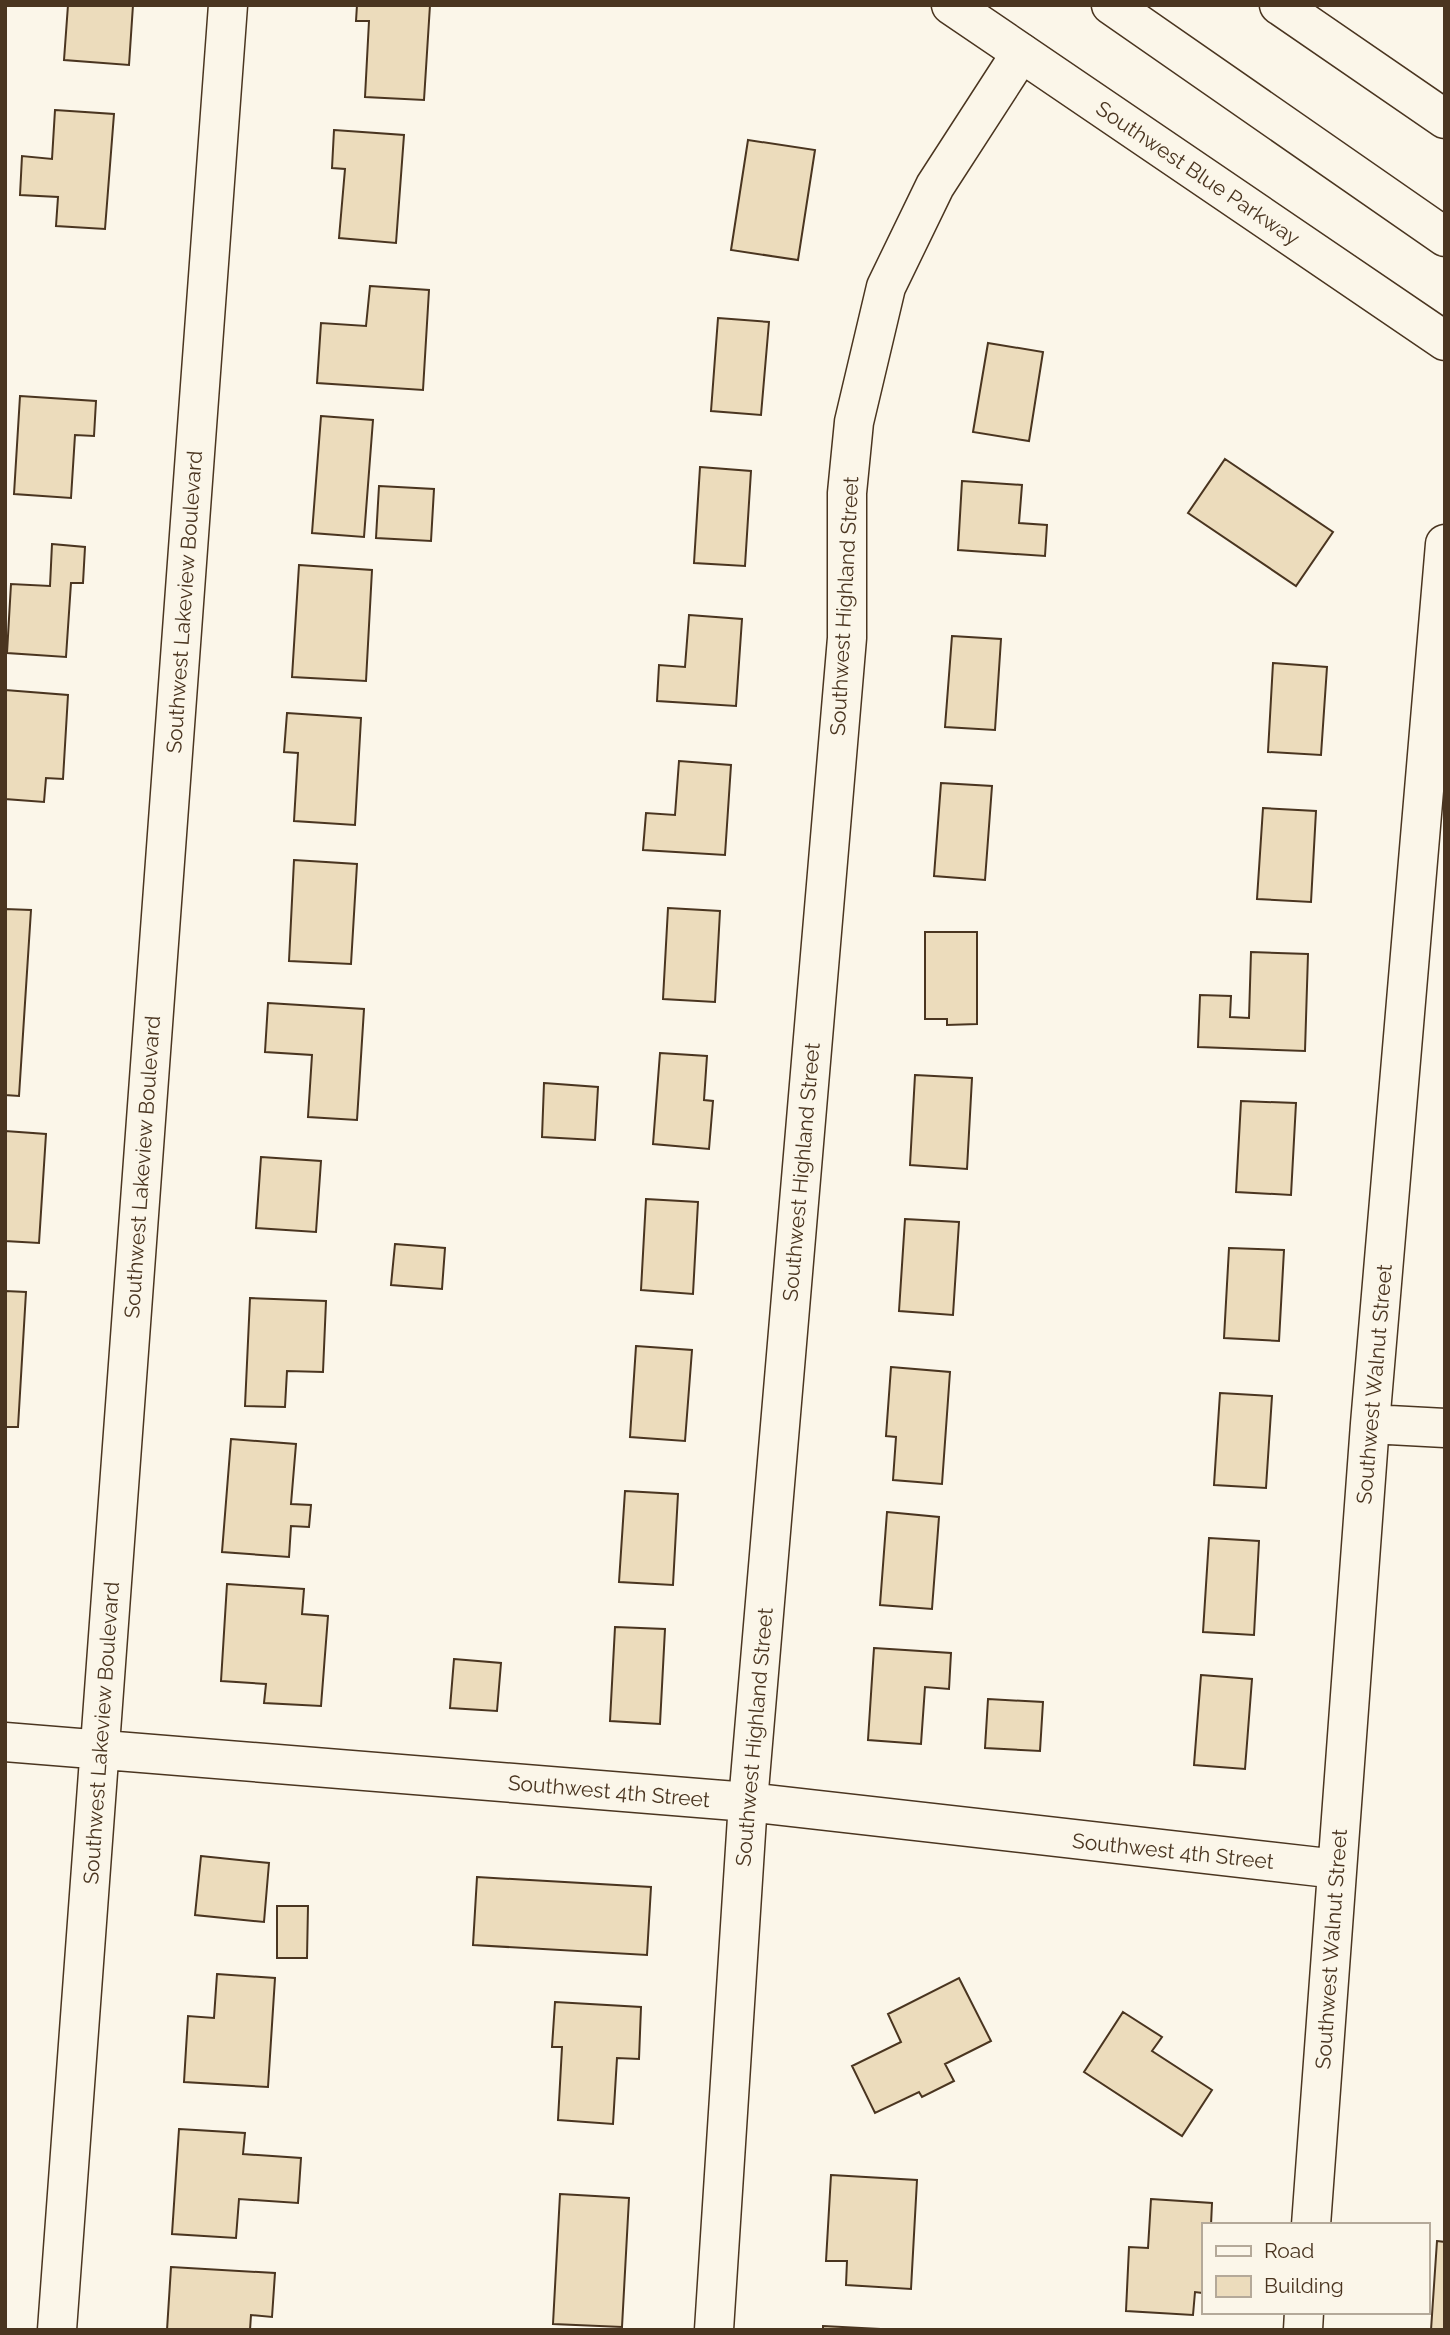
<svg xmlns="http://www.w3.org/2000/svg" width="1450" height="2335" font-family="Raleway,sans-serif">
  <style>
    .building { fill: #ecdcbc; stroke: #4a3520; stroke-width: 2 }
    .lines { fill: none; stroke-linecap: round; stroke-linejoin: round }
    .minor-casing { stroke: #4a3520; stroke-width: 41 }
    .tertiary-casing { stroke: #4a3520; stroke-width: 41 }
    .motorway-casing { stroke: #4a3520; stroke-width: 41 }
    .minor { stroke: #fbf6e9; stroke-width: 38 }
    .tertiary { stroke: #fbf6e9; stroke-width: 38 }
    .motorway { stroke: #fbf6e9; stroke-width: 38 }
    .labels { text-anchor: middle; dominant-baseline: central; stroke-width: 5; stroke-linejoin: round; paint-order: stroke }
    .street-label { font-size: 21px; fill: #4a3520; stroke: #fbf6e9 }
  </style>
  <rect width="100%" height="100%" fill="#fbf6e9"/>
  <!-- building -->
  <path class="building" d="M68 5H133L129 65 64 60Z
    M357 5H430L424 100 365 97 369 21H356Z
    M55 110 114 114 105 229 56 226 58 197 20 195 22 156 52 159Z
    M334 130 404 135 396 243 339 238 345 169 332 168Z
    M748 140 815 150 798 260 731 250Z
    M370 286 429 290 423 390 317 383 321 323 366 326Z
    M718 318 769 322 761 415 711 411Z
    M988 343 1043 352 1029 441 973 432Z
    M20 396 96 401 94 436 75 435 71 498 14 494Z
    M321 416 373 420 364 537 312 533Z
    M1225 459 1333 532 1296 586 1188 513Z
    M700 467 751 471 745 566 694 563Z
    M962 481 1022 485 1019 523 1047 525 1045 556 958 550Z
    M379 486 434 489 431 541 376 538Z
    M52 544 85 547 83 583H71L66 657 7 653 11 584 50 586Z
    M299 565 372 570 366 681 292 677Z
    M689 615 742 619 736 706 657 701 659 665 685 667Z
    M952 636 1001 639 995 730 945 727Z
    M1273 663 1327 667 1321 755 1268 752Z
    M5 690 68 695 63 779 46 778 44 802 5 799Z
    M287 713 361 718 355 825 294 821 298 753 284 752Z
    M679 761 731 765 725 855 643 850 646 813 675 815Z
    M941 783 992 786 985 880 934 876Z
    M1263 808 1316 811 1311 902 1257 899Z
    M294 860 357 864 351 964 289 961Z
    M668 908 720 911 715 1002 663 999Z
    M5 909 31 910 19 1096 5 1095Z
    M925 932H977V1024L947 1025V1019H925Z
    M1251 952 1308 954 1305 1051 1198 1047 1200 995 1231 996 1230 1017 1249 1018Z
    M268 1003 364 1009 357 1120 308 1117 312 1055 265 1052Z
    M660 1053 707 1056 704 1100 713 1101 709 1149 653 1144Z
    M915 1075 972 1078 967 1169 910 1165Z
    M544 1083 598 1087 595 1140 542 1137Z
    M1241 1101 1296 1103 1291 1195 1236 1192Z
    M5 1131 46 1134 39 1243 5 1241Z
    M261 1157 321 1161 316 1232 256 1228Z
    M646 1199 698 1202 693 1294 641 1290Z
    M905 1219 959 1222 953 1315 899 1311Z
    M395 1244 445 1248 442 1289 391 1285Z
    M1229 1248 1284 1250 1279 1341 1224 1338Z
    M5 1291 26 1292 18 1427H5Z
    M250 1298 326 1301 323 1372 287 1371 285 1407 245 1406Z
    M636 1346 692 1350 685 1441 630 1437Z
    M891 1367 950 1372 942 1484 893 1480 896 1437 886 1436Z
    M1220 1393 1272 1396 1266 1488 1214 1485Z
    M231 1439 296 1444 291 1504 311 1505 309 1527 291 1526 289 1557 222 1552Z
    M625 1491 678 1494 673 1585 619 1582Z
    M887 1512 939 1517 932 1609 880 1605Z
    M1209 1538 1259 1541 1254 1635 1203 1632Z
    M227 1584 304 1589 302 1614 328 1616 321 1706 264 1703 266 1684 221 1681Z
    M615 1627 665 1629 660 1724 610 1721Z
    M874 1648 951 1653 949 1689 925 1687 921 1744 868 1740Z
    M454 1659 501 1663 497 1711 450 1708Z
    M1201 1675 1252 1679 1245 1769 1194 1765Z
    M988 1699 1043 1702 1040 1751 985 1748Z
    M201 1856 269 1863 264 1922 195 1915Z
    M477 1877 651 1887 647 1955 473 1945Z
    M277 1906H308L307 1958H277Z
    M217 1974 275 1978 268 2087 184 2082 188 2016 214 2018Z
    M959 1978 991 2041 945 2064 954 2081 922 2097 919 2092 875 2113 852 2066 901 2042 888 2014Z
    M555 2002 641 2007 639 2059 617 2058 613 2124 558 2120 562 2047H552Z
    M1123 2012 1162 2037 1152 2051 1212 2090 1182 2136 1084 2072Z
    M179 2129 245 2133 243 2154 301 2158 298 2203 239 2199 236 2238 172 2234Z
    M831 2175 917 2180 911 2289 846 2285 847 2261H826Z
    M560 2194 629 2198 622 2327 553 2324Z
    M1151 2199 1212 2203 1211 2225H1203V2293L1195 2292 1193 2315 1126 2311 1129 2247 1148 2248Z
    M1437 2241 1445 2242V2330H1431Z
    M171 2267 275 2273 272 2317 251 2315 250 2330H167Z
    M823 2326 900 2330H823Z"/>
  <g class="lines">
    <defs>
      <path id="minor" d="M1370 1424 1445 1428
        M5 1742 748 1802 1337 1869
        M1311 2225 1370 1424 1445 544
        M57 2330 228 5
        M714 2330 748 1802 847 638V493L854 422 886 287 935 186 1021 53
        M1303 2330 1304 2312"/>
      <path id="tertiary" d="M951 5 1445 341"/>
      <path id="motorway" d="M1111 5 1445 237
        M1279 5 1445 119"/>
    </defs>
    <!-- minor casing -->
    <use href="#minor" class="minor-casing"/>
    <!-- tertiary casing -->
    <use href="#tertiary" class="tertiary-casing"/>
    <!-- motorway casing -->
    <use href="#motorway" class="motorway-casing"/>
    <!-- minor -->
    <use href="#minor" class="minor"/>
    <!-- tertiary -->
    <use href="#tertiary" class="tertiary"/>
    <!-- motorway -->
    <use href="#motorway" class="motorway"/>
  </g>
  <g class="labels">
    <!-- street labels -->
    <g class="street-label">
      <text transform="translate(1198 173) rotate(34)">Southwest Blue Parkway</text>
      <text transform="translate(184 602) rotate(-86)">Southwest Lakeview Boulevard</text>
      <text transform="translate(844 606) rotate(-87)">Southwest Highland Street</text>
      <text transform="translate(142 1167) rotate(-86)">Southwest Lakeview Boulevard</text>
      <text transform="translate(801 1172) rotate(-85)">Southwest Highland Street</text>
      <text transform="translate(1374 1384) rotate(-85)">Southwest Walnut Street</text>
      <text transform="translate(101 1733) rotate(-86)">Southwest Lakeview Boulevard</text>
      <text transform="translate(754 1737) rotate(-85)">Southwest Highland Street</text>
      <text transform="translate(609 1791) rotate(5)">Southwest 4th Street</text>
      <text transform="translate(1173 1851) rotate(6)">Southwest 4th Street</text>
      <text transform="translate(1331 1949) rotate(-86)">Southwest Walnut Street</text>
    </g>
  </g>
  <!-- border -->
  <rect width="1450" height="2335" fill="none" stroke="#4a3520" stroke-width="14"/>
  <!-- legend -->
  <rect x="1202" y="2223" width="228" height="91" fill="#fbf6e9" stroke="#b4a999" stroke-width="2"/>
  <rect x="1216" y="2246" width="35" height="10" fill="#fbf6e9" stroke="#b4a999" stroke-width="2"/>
  <text x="1264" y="2258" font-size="21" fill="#4a3520">Road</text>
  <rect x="1216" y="2276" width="35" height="21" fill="#ecdcbc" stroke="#b4a999" stroke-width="2"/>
  <text x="1264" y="2293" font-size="21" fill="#4a3520">Building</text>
</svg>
